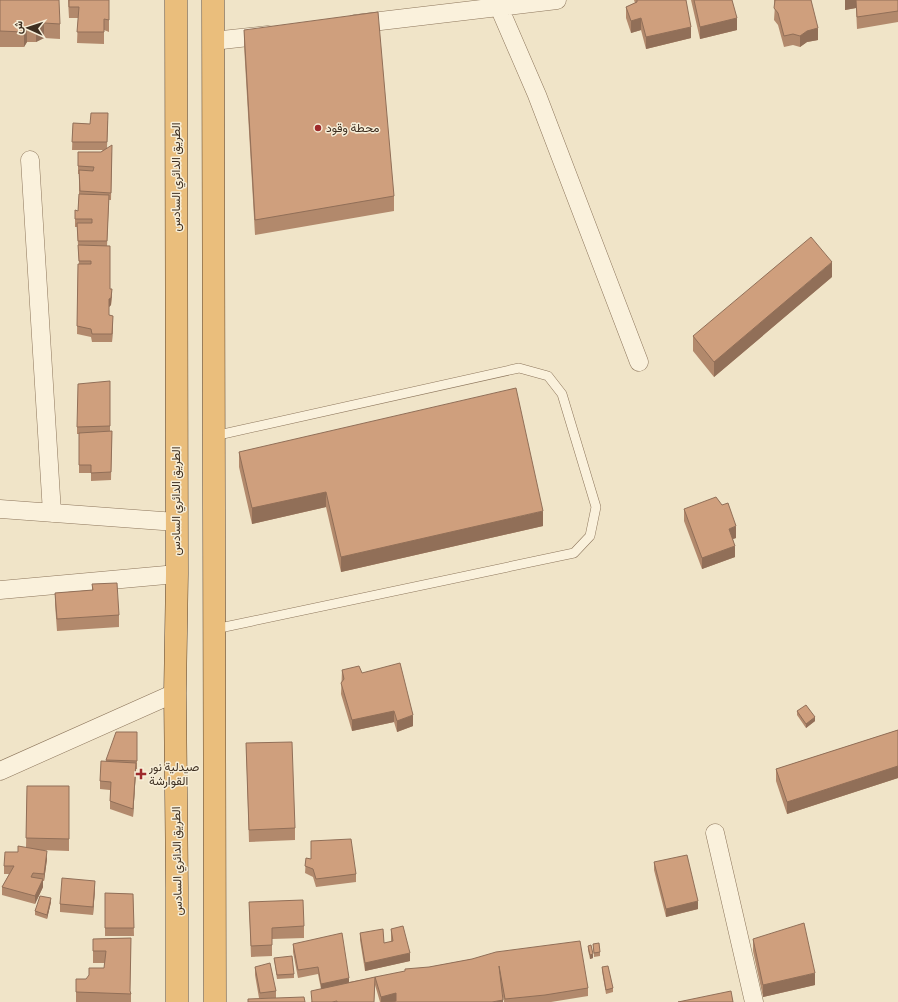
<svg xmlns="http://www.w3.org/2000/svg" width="898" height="1002" font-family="'Zilla Slab',Vazirmatn,serif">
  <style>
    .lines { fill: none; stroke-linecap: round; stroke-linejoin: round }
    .service-casing { stroke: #8d765c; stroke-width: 10 }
    .minor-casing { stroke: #8d765c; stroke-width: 19 }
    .trunk-casing { stroke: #5b4430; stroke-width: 23 }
    .service { stroke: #faf1dc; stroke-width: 9 }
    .minor { stroke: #faf1dc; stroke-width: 18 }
    .trunk { stroke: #eabe7c; stroke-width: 22 }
    .wall { fill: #b2896c }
    .shaded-wall { fill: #916f58 }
    .building { fill: #cf9f7d; stroke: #916f58 }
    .poi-dot { fill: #9e2a2b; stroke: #f7eed8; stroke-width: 1.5 }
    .labels { text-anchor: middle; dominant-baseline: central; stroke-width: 3; stroke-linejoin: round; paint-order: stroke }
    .poi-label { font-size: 12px; fill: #3d2e20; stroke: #f7eed8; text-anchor: start }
    .street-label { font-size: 12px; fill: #3d2e20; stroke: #f7eed8 }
  </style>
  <rect width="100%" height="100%" fill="#f0e4c8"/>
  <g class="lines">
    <defs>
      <path id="service" d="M214 436 519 368 548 376 562 394 596 507 590 536 574 553 215 629"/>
      <path id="minor" d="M499 7 537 95 639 362
        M355 24 557 0
        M213 41 268 35
        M30 160 52 513
        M0 509 176 522
        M0 590 177 574
        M0 771 175 693
        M715 833 754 1002"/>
      <path id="trunk" d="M176 0 177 574 175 693 177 887V1002
        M213 0 215 1002"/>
    </defs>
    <!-- service casing -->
    <use href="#service" class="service-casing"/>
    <!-- minor casing -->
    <use href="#minor" class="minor-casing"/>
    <!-- trunk casing -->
    <use href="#trunk" class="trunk-casing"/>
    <!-- service -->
    <use href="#service" class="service"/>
    <!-- minor -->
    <use href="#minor" class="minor"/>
    <!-- trunk -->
    <use href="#trunk" class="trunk"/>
  </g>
  <!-- wall -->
  <path class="wall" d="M0 0 60 24V39L44 38 36 42H27L24 47H0Z
    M68 0H109V32L104 30V44L77 43 78 18H69Z
    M634 0H686L691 38 646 49 641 30 631 33 626 18V7L635 3Z
    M691 0H732L737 30 700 39Z
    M774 0H811L818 40 807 42 800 47 793 45 784 47 778 25 774 20 775 5Z
    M845 0H898V22L857 29 856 8 845 10Z
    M244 30 394 196V211L255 235 244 45Z
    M108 121 107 148 112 153 111 200H109L107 246 110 289 112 297 111 305 109 307V315L113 324 112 342H92L91 337 77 334 78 264H79L77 227H75V219L78 211 79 194V174H78V152H101L103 150H72L73 123 90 124Z
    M832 277 714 377 693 351V336Z
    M110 381V431H112L111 480 91 481V473H79V434H77V427Z
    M239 452 543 526 341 572 326 507 252 524 239 467Z
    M684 509 736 538 733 539 735 557 702 569 684 521Z
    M92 584 119 615V627L57 631 55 604V593L92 590Z
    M342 670 362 673 413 726 397 732 394 722 352 731 341 694Z
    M797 711 815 721 806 728 797 715Z
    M898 730V778L787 814 776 781V769Z
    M137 732V769H136L133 817 110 809V790L100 789V781L106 760Z
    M246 743 295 828V840L249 842Z
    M27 786H69V851L42 850 47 859 44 881H43V887L35 904 2 895V887L9 874H4V866L18 852 26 848Z
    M306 858 356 874V882L316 887 313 877 305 873Z
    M654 862 698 909 666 917 654 870Z
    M95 889 93 915 60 912V904Z
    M105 893 133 894 134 936H105Z
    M51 902 47 919 35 915V911Z
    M249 902 304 926V938L272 939V956L251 957Z
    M391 929 410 961 365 971 360 940V933L384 943 391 942Z
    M131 938 130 991 131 994V1002H76V979H86L104 968 105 963H93V939Z
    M753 939 815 985 763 997 753 951Z
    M293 944 349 982 472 959 588 988V996L551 1002H504L501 987 503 1002 396 1001 392 1002H380L375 985 374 1002H311L321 989 318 974 298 978 293 952Z
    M593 944 600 952V956L594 957Z
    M588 946 593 958 590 959 588 950Z
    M274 958 294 974V978L277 979Z
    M255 967 276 991V998H259L255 975Z
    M602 967 613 988V992L606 994 602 971Z"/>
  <!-- shaded-wall -->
  <path class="shaded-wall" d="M845 0H856V8L845 10Z
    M641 18V30L631 33V21Z
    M737 18V30L700 39V27Z
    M44 23V38L36 42V27Z
    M27 27V42L24 47V32Z
    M691 27V38L646 49V37Z
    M818 28V40L807 42 800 47V36L807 31Z
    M832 262V277L714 377V362Z
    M112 289 111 305 109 307V299Z
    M113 316V324L112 342V334Z
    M326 492V507L252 524V508Z
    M543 511V526L341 572V557Z
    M736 526V538L729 540V529Z
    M735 546V557L702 569V558Z
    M394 711V722L352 731V720Z
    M413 715V726L397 732V721Z
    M815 717V721L806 728V724Z
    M136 763V771L133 817V809Z
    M898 766V778L787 814V802Z
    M47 851V859L44 881V874Z
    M43 879V887L35 904V896Z
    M95 881V889L93 915V907Z
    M51 898V902L47 919V915Z
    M698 901V909L666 917V909Z
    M410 953V961L365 971V963Z
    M593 954V958L590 959V955Z
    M815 973V985L763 997V985Z
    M349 978V986L321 992V984Z
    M396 993V1001L392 1002H381V997Z
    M503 1000V1002H492Z"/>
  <!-- building -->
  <path class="building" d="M0 0H59L60 24 44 23 36 27H27L24 32 0 31Z
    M69 0H109V20L104 19V32H77L79 7H69Z
    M637 0H686L691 27 646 37 641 18 631 21 626 7 637 2Z
    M694 0H732L737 18 700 27Z
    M775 0H811L818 28 807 31 800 36 793 34 784 36 778 13 774 8Z
    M856 0H898V11L857 17Z
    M378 12 394 196 255 220 244 30Z
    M91 113H108L107 142H72L73 123 90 124Z
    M112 145 111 193 80 191 79 170 93 171 94 167 78 166V152H101Z
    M79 194 109 195 107 241H78L77 223H92V219H75V210L78 211Z
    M811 237 832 262 714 362 693 336Z
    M78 245 110 246V289H112L111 298 109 299V315L113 316 112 334H92L91 329 77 326 78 264H91V261H79Z
    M110 381V426L77 427 78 384Z
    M516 388 543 511 341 557 326 492 252 508 239 452Z
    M112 431 111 472 91 473V465H79V433Z
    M716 497 722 505 728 503 736 526 729 529 735 546 702 558 684 509Z
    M117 583 119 615 57 619 55 593 93 590 92 584Z
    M400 663 413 715 397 721 394 711 352 720 341 683 344 679 342 670 359 666 362 673Z
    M806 705 815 717 806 724 797 711Z
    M898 730V766L787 802 776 769Z
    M116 732H137V761L106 760Z
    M292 742 295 828 249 830 246 743Z
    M101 761 136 763 133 809 110 801 111 782 100 781Z
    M27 786H69V839L26 838Z
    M351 839 356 874 316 879 313 869 305 866 306 858 311 859V841Z
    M18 846 47 851 44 874 33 873 31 877 43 879 35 896 2 887 14 866H4L5 852H18Z
    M687 855 698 901 666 909 654 862Z
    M62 878 95 881 93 907 60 904Z
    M105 893 133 894 134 928H105Z
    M40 896 51 898 47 915 35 911Z
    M303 900 304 926 272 928V945L251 946 249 902Z
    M804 923 815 973 763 985 753 939Z
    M403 926 410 953 365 963 360 933 383 929 384 943 393 941 391 929Z
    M342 933 349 978 321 984 318 967 298 970 293 944Z
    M131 938 130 991 131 994 76 992V979H86L89 975V968H104L106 951H93V939Z
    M580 941 588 988 545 995 505 999 499 966 503 1000 492 1002H392L396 1001V993L381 997 375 977 405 971V969L429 967 472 959 496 952Z
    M599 943 600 952 594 953 593 944Z
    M591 945 593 954 590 955 588 946Z
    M292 956 294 974 277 975 274 958Z
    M270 963 276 991 260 993 255 967Z
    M608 966 613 988 606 990 602 967Z
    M375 977 374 1002H337V1001L332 1002H312L311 991Z
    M731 991 733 1002H678Z
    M304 997 305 1002H248V999Z"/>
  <!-- markers -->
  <g class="poi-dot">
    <circle cx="318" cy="128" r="4"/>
    <path d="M139 768h4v4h4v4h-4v4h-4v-4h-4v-4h4z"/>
  </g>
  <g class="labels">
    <!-- poi labels -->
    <g class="poi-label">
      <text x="326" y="128">محطة وقود</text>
      <text x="149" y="767">صيدلية نور<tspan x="149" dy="14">القوارشة</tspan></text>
    </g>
    <!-- street labels -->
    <g class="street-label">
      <text transform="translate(176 177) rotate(-90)">الطريق الدائري السادس</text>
      <text transform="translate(176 501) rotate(-90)">الطريق الدائري السادس</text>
      <text transform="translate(177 861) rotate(-91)">الطريق الدائري السادس</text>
    </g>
  </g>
  <!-- north arrow -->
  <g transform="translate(28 28) rotate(273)" stroke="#f7eed8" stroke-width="3" paint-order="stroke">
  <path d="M0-3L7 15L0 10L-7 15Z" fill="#3d2e20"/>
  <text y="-6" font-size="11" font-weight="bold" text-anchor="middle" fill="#3d2e20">ش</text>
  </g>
</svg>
